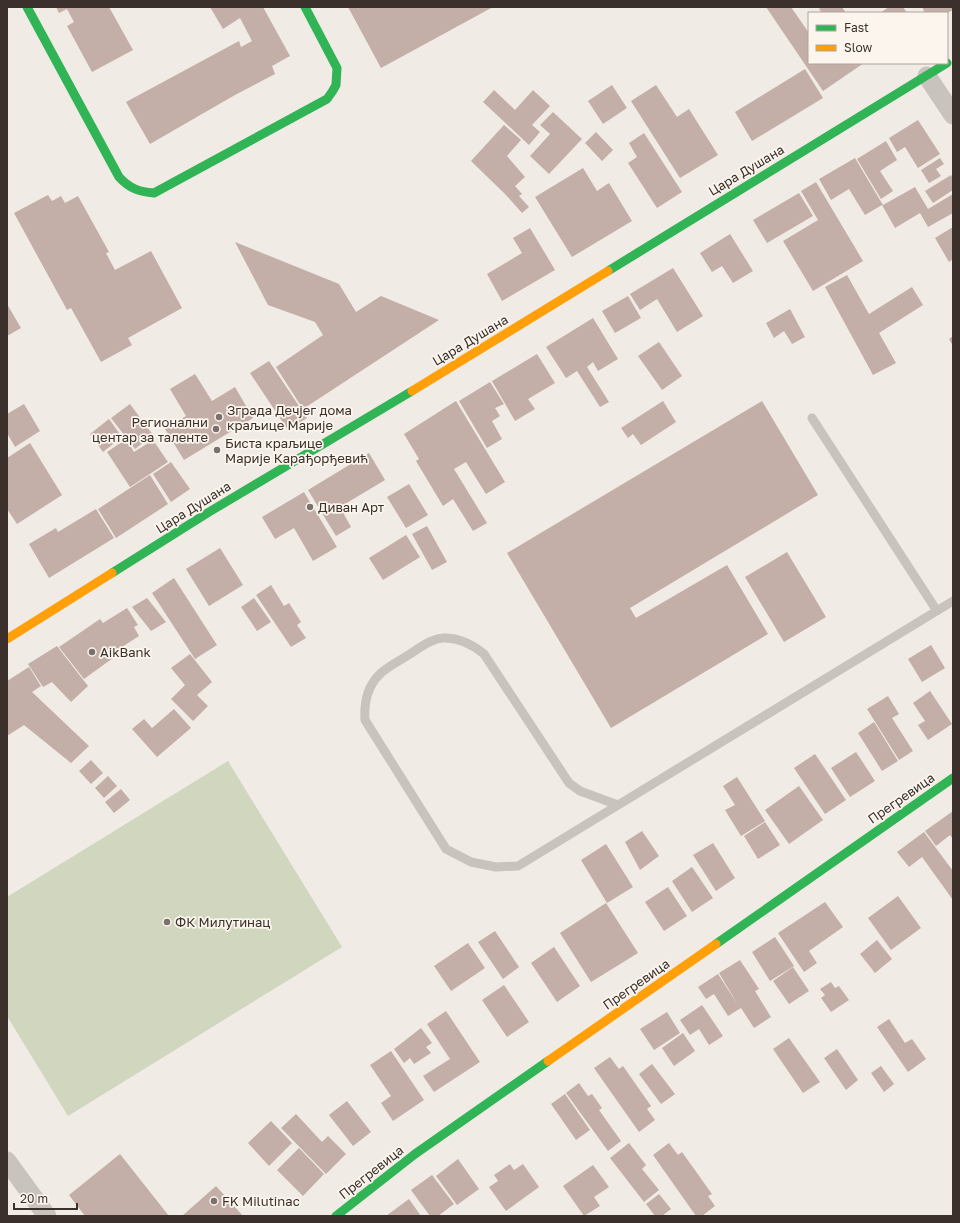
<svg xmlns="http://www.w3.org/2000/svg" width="960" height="1223" font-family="'Golos Text',sans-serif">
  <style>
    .green { fill: #d1d6bf }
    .building { fill: #c3afa7 }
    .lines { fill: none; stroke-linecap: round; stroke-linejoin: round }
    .lane { stroke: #c9c3be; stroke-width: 9 }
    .street { stroke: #c9c3be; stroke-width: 19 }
    .fast { stroke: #30b455; stroke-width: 9 }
    .slow { stroke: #ff9f0a; stroke-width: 9 }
    .poi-dot { fill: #7a716c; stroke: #fbf5ee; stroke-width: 1.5 }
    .labels { text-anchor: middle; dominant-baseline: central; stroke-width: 3.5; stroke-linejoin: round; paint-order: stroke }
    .street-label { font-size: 13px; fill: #3b302b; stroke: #fbf5ee }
    .poi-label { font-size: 13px; fill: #3b302b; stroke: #fbf5ee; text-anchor: start }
  </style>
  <rect width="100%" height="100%" fill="#f0ebe5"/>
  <!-- green -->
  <path class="green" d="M228 761 342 947 68 1116 7 1016V897Z"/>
  <!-- building -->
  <path class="building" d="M56 7H109L133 50 92 72 67 26 74 22 67 9 59 13Z
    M210 7H263L290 56 272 66 275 74 235 95 150 144 126 102 239 41 241 47 252 41 240 18 223 29Z
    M348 7H493L381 68Z
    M766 7H791L809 33V63H864L823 91Z
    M822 7H842L846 13H822L819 9Z
    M889 7H903L907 13H880Z
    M922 7H953V10L947 13H925Z
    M805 69 823 98 752 141 735 112Z
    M612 85 627 108 603 124 588 101Z
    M656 85 677 117 689 109 718 155 680 178 631 101Z
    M494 90 515 110 533 90 550 106 532 125 540 132 529 145 483 102Z
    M553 112 582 139 549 174 530 156 550 134 540 125Z
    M918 120 940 154 918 168 905 147 897 152 889 138Z
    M504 125 521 140 507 156 525 177 515 186 522 194 519 196 529 207 522 213 505 194 471 161Z
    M596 132 613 150 602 161 585 143Z
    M644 133 682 192 657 208 628 163 637 157 629 143Z
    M886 141 897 160 880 171 893 191 881 199 857 159Z
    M855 158 883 205 915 187 928 209 953 194V213L928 227 920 213 895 228 882 205 865 215 849 189 831 200 819 179Z
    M940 158 944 164 936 169 941 176 929 183 921 170Z
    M583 168 597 191 609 183 632 221 572 257 535 197Z
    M951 175 953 179V190L933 203 925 191Z
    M816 182 863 261 813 291 783 241 818 220 801 191Z
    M799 193 813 216 767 243 753 220Z
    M48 195 52 201 61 196 65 203 78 196 109 252 106 253 115 270 151 251 182 308 128 338 132 345 101 362 71 308 67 310 14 213Z
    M953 227V259L949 262 935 238Z
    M530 228 555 270 502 301 487 274 522 253 513 238Z
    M730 234 753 271 733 283 722 266 712 272 700 253Z
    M235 242 339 284 356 312 381 296 439 320 303 409 276 367 323 335 315 322 268 305Z
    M673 268 703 316 677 332 657 299 640 310 630 294Z
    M847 275 869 314 912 287 923 305 879 333 896 363 873 375 825 287Z
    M628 296 641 318 615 333 602 311Z
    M7 304 21 328 7 336Z
    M790 309 805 337 792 344 784 331 774 338 766 323Z
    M593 318 618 359 598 371 593 362 587 367 609 402 600 407 577 371 566 378 546 347Z
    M953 336V346L949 339Z
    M659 342 682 376 662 390 638 356Z
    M537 354 555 383 528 399 535 409 515 421 492 381Z
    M269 361 307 418 288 430 250 373Z
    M195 374 212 401 235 387 253 418 184 460 165 429 186 416 170 389Z
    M490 382 504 404 495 408 500 416 492 421 502 439 487 448 459 401Z
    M456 401 505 482 486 494 466 462 454 469 487 523 473 531 453 499 443 506 416 461 419 459 404 434Z
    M663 401 676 422 641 445 633 434 628 438 621 428Z
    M762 401 818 495 630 608 636 618 727 565 768 634 611 728 507 553Z
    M24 404 40 431 15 447 7 433V414Z
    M130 404 153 435 135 449 111 418Z
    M109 419 122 437 103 452 90 434Z
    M126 439 134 452 153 440 168 462 130 487 107 452Z
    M30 443 62 495 17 524 7 509V458Z
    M369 453 385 480 340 507 351 527 336 536 308 490Z
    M171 462 190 489 171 502 153 474Z
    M150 475 168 504 116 538 98 509Z
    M409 484 428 515 406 528 387 497Z
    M304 492 337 547 313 561 294 528 275 539 262 517Z
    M96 509 114 538 49 578 29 544 56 528 58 532Z
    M427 526 447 562 432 570 412 534Z
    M406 535 420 557 383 580 369 558Z
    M220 548 243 585 209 606 186 569Z
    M787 552 826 617 784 642 745 577Z
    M174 578 217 645 195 659 152 593Z
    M271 585 284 606 289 603 301 622 297 625 306 638 291 647 256 595Z
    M147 598 166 622 151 631 132 607Z
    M254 598 271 622 257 631 241 607Z
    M127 608 138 625 134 627 139 636 122 647 124 650 84 679 59 647 100 619 103 623Z
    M931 645 945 668 922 682 908 659Z
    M57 646 88 686 71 702 52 682 43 687 28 664Z
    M190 654 212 682 197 695 208 706 193 721 171 699 185 685 171 668Z
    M29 667 41 686 32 692 89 746 71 763 24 725 7 736V681Z
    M930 691 952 724 928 740 918 725 925 721 913 703Z
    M888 696 899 714 892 718 913 751 899 760 867 709Z
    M174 709 191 728 157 757 132 729 144 719 152 728Z
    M874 722 898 761 882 771 858 733Z
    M856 752 875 781 850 797 831 768Z
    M815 754 846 800 825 814 794 768Z
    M91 760 103 773 91 784 79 771Z
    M108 776 117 786 104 798 95 788Z
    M737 777 765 821 741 836 725 810 735 805 723 786Z
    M799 786 823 820 789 844 765 810Z
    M121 789 130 800 114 813 105 802Z
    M953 811V839L950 835 936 846 925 831Z
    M765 822 780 845 758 859 744 836Z
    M642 831 659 856 640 870 625 842Z
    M924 832 953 871V900L922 857 909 867 897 852Z
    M713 843 735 878 716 891 693 855Z
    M606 844 633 887 607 903 581 860Z
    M692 867 713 898 692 912 672 881Z
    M668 887 687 916 664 931 645 902Z
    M898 896 921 928 891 950 868 918Z
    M825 902 843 927 809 951 817 963 804 972 778 933Z
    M606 903 638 953 591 982 560 933Z
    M495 931 519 967 503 979 478 942Z
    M775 937 794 966 770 981 752 952Z
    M877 940 892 959 875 973 860 954Z
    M468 943 485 968 451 991 434 966Z
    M554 947 580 986 557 1002 531 963Z
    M740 960 759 989 755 991 771 1017 754 1028 741 1008 728 1016 714 994 706 999 698 987 718 974 738 1005 719 973Z
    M793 967 809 991 789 1004 773 981Z
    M831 982 835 988 839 986 849 1000 831 1012 821 998 825 995 820 989Z
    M504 985 529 1022 507 1037 482 1000Z
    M702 1005 723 1036 709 1045 699 1029 690 1035 680 1020Z
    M446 1011 480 1062 434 1092 423 1076 450 1059 427 1024Z
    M667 1012 680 1033 654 1050 640 1029Z
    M889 1019 905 1043 912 1039 926 1059 908 1072 877 1027Z
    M421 1028 432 1043 426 1047 431 1053 414 1064 410 1058 404 1063 394 1049Z
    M683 1033 695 1051 674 1066 662 1048Z
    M789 1038 820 1082 803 1093 773 1049Z
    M837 1049 858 1080 846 1090 824 1058Z
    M391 1051 424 1100 393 1121 381 1103 391 1096 370 1065Z
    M610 1057 619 1069 623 1066 651 1106 647 1109 655 1120 639 1132 594 1068Z
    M652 1064 675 1094 661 1104 639 1074Z
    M881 1066 894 1084 884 1092 871 1073Z
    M579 1083 588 1096 592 1094 602 1108 599 1110 621 1141 608 1151 566 1093Z
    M565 1094 590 1130 576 1140 551 1104Z
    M347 1101 371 1132 353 1146 329 1115Z
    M296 1114 322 1142 328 1136 346 1154 326 1174 281 1128Z
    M271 1121 292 1143 269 1166 248 1143Z
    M629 1143 646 1165 642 1169 659 1190 644 1202 610 1158Z
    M669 1143 678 1155 682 1152 712 1194 708 1196 715 1206 702 1216H696L653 1155Z
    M299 1148 324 1174 303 1196 277 1170Z
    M120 1154 169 1216H85L69 1195Z
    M458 1159 479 1189 457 1205 436 1176Z
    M510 1164 514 1170 523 1164 539 1187 506 1211 489 1187 498 1181 494 1175Z
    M593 1165 609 1187 594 1197 600 1206 584 1216 563 1186Z
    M432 1175 454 1204 438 1216H430L411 1190Z
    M216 1186 243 1216H182Z
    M659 1194 671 1209 662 1216H655L646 1204Z
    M409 1199 421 1216H386Z"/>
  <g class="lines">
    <!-- lane -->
    <path class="lane" d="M812 418 937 611
      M618 805 580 791 569 783 484 654C473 645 461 638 445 638 432 638 421 647 410 654 401 660 386 667 379 675 367 687 364 704 365 720L446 849 471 862 496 867 518 866 953 601"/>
    <!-- street -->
    <path class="street" d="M927 76 953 115
      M7 1161 47 1216"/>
    <!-- fast -->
    <path class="fast" d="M27 7 119 177C129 188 139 192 154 193L327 99 332 92 336 85 337 68 305 7
      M608 271 947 63
      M112 573 209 512 412 391
      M716 944 953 778
      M336 1216 415 1154 548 1061"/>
    <!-- slow -->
    <path class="slow" d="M412 391 608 271
      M7 639 112 573
      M548 1061 716 944"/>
  </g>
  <!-- markers -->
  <g class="poi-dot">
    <circle cx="219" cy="417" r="4"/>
    <circle cx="216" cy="429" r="4"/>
    <circle cx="217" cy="450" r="4"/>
    <circle cx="310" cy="507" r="4"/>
    <circle cx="92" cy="652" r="4"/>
    <circle cx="167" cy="922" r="4"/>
    <circle cx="214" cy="1201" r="4"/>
  </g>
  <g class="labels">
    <!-- street labels -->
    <g class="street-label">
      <text transform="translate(746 170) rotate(-31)">Цара Душана</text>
      <text transform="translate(470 340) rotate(-31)">Цара Душана</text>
      <text transform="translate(193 507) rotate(-32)">Цара Душана</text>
      <text transform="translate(901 798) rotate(-35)">Прегревица</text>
      <text transform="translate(636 984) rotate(-35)">Прегревица</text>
      <text transform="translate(371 1172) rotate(-38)">Прегревица</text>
    </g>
    <!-- poi labels -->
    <g class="poi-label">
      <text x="227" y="410">Зграда Дечјег дома<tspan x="227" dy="15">краљице Марије</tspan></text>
      <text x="208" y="422" text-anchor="end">Регионални<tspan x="208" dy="15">центар за таленте</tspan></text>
      <text x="225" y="443">Биста краљице<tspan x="225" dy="15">Марије Карађорђевић</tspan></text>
      <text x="318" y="507">Диван Арт</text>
      <text x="100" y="652">AikBank</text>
      <text x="175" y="922">ФК Милутинац</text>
      <text x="222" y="1201">FK Milutinac</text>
    </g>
  </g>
  <!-- border -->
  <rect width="960" height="1223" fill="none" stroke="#3b302b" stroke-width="16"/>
  <!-- legend -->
  <rect x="808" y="12" width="140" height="52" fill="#fbf5ee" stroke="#aea6a0"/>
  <rect x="816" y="25" width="20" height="6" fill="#30b455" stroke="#aea6a0"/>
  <text x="844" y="32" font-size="12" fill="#3b302b">Fast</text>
  <rect x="816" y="45" width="20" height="6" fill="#ff9f0a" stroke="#aea6a0"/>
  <text x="844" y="52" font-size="12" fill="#3b302b">Slow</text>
  <!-- scale -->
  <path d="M14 1203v6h63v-6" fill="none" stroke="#3b302b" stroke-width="2"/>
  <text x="20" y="1203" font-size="12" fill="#3b302b" stroke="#fbf5ee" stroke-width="3" paint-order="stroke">20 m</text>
</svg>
